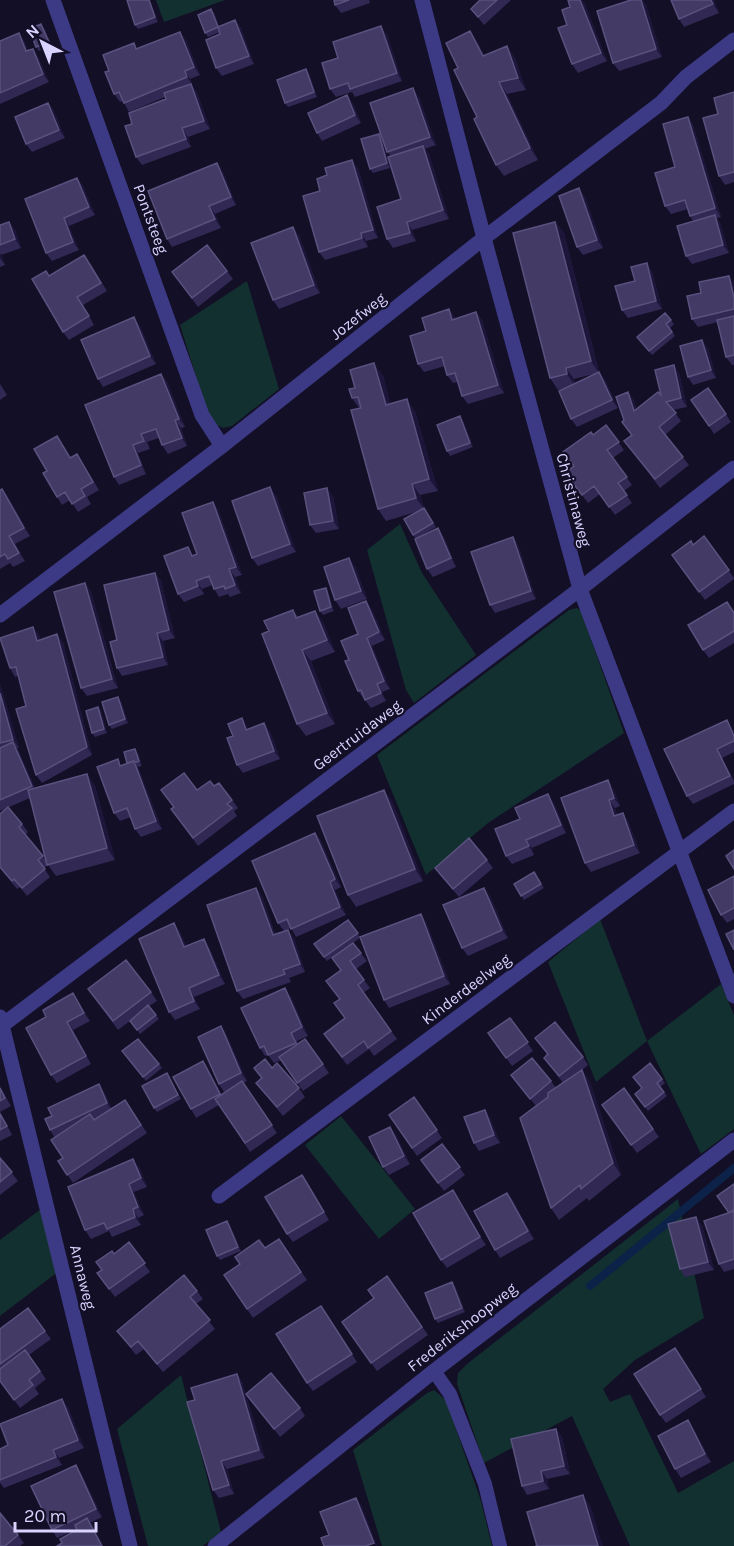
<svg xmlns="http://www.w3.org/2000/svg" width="734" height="1546" font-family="Karla,sans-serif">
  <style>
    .green { fill: #12302f }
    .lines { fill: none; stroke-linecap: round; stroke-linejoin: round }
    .stream { stroke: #0c2248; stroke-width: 8 }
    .lane { stroke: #3d3a85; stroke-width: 14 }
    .street { stroke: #3d3a85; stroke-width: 15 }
    .wall { fill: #312854; fill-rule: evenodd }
    .shaded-wall { fill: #1d163a }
    .building { fill: #433a66; stroke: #5a527e; stroke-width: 1.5 }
    .labels { text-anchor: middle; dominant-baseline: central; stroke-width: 4.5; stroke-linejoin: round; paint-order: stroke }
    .street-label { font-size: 16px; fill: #d9d4ff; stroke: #130f26 }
  </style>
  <rect width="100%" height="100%" fill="#130f26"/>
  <!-- green -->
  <path class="green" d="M156 0H225L164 22Z
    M247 281 279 389 232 426 223 428 215 424 208 415 180 325Z
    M400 524 422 573 476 655 414 703 406 690 367 550Z
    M577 608 581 611 624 733 488 823 426 875 377 755 569 610Z
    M600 919 647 1041 721 984 734 1015V1129L701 1154 647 1041 596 1082 548 962Z
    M341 1116 415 1209 379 1239 305 1145Z
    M678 1199 704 1318 635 1360 603 1389 610 1402 630 1394 678 1493 734 1461V1546H630L572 1416 484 1463 457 1384 458 1373 467 1364Z
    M41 1209 59 1271 0 1316V1240Z
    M181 1375 221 1532 203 1546H148L117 1429Z
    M434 1390 446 1400 481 1501 492 1546H382L353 1450 427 1393Z"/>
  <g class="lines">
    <!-- stream -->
    <path class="stream" d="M590 1286 734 1168"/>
    <!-- lane -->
    <path class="lane" d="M434 1371 450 1394 485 1484 500 1546"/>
    <!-- street -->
    <path class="street" d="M53 0 202 415 222 446
      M422 0 484 238 580 589 734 996
      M0 615 222 446 484 238 661 103 686 77 734 40
      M0 1017 130 1546
      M0 1027 580 589 734 468
      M219 1196 734 811
      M215 1546 434 1371 734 1140"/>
  </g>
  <!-- wall -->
  <path class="wall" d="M150 0 158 22 138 29 135 25Z
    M334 0H369L370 3 341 13 335 5Z
    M480 0H511L484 25 471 9Z
    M631 0H642L646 5 662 57 619 71 613 63Z
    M714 0 719 13 684 27 679 19Z
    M584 2 607 61 578 73 572 64Z
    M211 9 214 13 219 26 235 20 241 28 254 64 222 76 216 68 220 34V32L208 37 205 33Z
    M44 28 52 46 39 51 36 47Z
    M19 33 24 41 28 51 38 57 49 82 0 104V41Z
    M387 34 402 81 355 97 352 92 336 97 330 89 338 58Z
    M186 40 200 75 190 79 192 86 197 92 210 129 188 137 191 147 142 165 136 157 132 124 166 99 165 97 129 112 123 101 120 102 114 94 109 71 138 49Z
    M478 43 484 55 515 58 526 90 507 94 538 160 504 176 496 165 458 68Z
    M309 73 317 97 288 107 285 103Z
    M734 92V182L725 185 719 176 718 114Z
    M347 95 353 104 361 123 322 141 317 133Z
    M419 97 436 145 425 149 429 154 449 219 412 230 416 241 393 248 387 239 401 199 391 156 387 152Z
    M48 103 54 111 65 138 32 152 26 144Z
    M688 117 693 125 721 217 717 218 720 223 729 253 692 264 686 256 693 221 690 216 688 209 671 214 665 206Z
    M379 134 382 138 390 168 373 173 370 169Z
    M217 163 223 172 236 205 215 214 221 228 172 247 167 239Z
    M358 168 378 238 366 241 368 247 325 260 319 252 320 191 327 175Z
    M77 178 83 186 95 215 69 226 79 250 52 261 46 253Z
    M585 197 603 248 583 255 577 247Z
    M9 222 15 230 21 248 1 255 5 265 0 267V225Z
    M555 222 564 233 599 372 605 380 618 408 577 427 571 419 563 389 558 390 550 378ZM594 374 575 383 574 379Z
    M299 235 320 293 279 309 273 300Z
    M90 263 107 291 83 305 94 325 69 340 63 332 49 276Z
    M227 271 233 279 198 307 172 272Z
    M652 271 662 309 628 318 622 310 635 281Z
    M734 283V365H732L726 357 718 322 698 327 692 319 701 293Z
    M476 312 482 320 504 393 468 404 462 396 458 382 453 383 447 375 445 366 424 372 418 364 426 331 455 317V319Z
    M665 313 674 324 670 328 675 336 652 355 637 337Z
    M140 326 156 364 103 387 98 379Z
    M708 348 716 378 693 385 688 377Z
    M679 373 687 407 673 410 681 421 665 435 689 465 660 488 624 441 631 435 622 422 624 420 634 400 636 409 661 395Z
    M161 374 167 382 185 427 181 428 187 446 168 454 162 445 159 438 147 442 150 449 138 453 146 474 119 485 114 477Z
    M383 375 390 404 415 411 438 491 420 495 424 508 427 512 436 527 422 535 438 528 444 537 456 567 433 577 427 569 415 538 404 519 416 512 386 521 378 509 359 408 352 398 355 388Z
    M0 384 7 395 0 400Z
    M708 388 731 422 714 434 709 426Z
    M460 416 463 421 473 447 450 456 447 451Z
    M606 425 624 450 613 458 632 485 624 491 632 503 615 515 600 494 588 503 565 473 574 466 593 435Z
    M57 436 71 458 77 454 99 490 87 497 91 504 78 512 70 500 62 505 57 497 47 471Z
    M2 489 8 497 30 536 15 544 25 561 13 567 10 563 0 569V490Z
    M276 495 296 552 258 566 252 558Z
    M333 496 339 529 316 533 310 525Z
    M213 502 218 510 242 575 235 577 241 593 230 597 228 594 219 597 212 585 202 589 204 594 184 602 178 594 194 556 197 554Z
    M704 536 734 578V579L705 600 672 555 693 545Z
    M513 537 518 545 536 599 495 613 490 605Z
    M355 566 367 599 341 609 335 600Z
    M155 573 161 581 175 638 163 641 168 665 122 676 117 668V640Z
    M85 583 91 592 118 688 87 696 81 688Z
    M328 592 334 611 323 615 320 611Z
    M372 609 385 640 372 646 390 689 382 692 386 701 371 708 358 691 349 660 358 634Z
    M293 610 298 617 323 622 335 652 311 661 335 724 306 736 297 724 269 631Z
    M734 613V643L709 658 703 650Z
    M33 627 39 635 40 640 63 642 92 755 42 783 36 775 26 706 18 676 15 677 10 668Z
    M0 684 19 748H17L35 788 87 774 95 786 115 860 56 876 48 865 44 868 50 877 27 896 20 887 17 889 0 868V814L22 824 28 832 25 835 47 862 30 798 0 811Z
    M121 701 128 723 112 729 109 725Z
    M98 707 101 711 107 733 95 737 92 733Z
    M242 718 248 729 270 731 280 759 243 773 237 765 233 736Z
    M727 720 734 732V752L722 758 734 781V784L693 804 687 796Z
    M138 753 142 766 138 767 162 829 141 837 135 829 131 817 120 821 114 813 122 765 127 763Z
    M214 786 232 800 238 808 234 811 237 816 198 846 171 809 197 790Z
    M613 788 620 806 615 808 617 815 628 821 640 853 591 872 585 863Z
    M392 801 423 881 356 907 348 895Z
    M554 803 566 833 532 848 534 855 512 864 506 856 520 819Z
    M315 833 321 841 341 887 335 890 346 915 296 937 291 928 284 931 278 923Z
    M487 860 493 868 459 897 441 876 435 868Z
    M534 872 544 888 524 900 514 884Z
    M734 876V919L727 923 721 915Z
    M256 888 262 896 275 934 288 930 294 938 305 972 289 978 291 982 243 999 237 991Z
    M490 896 508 938 468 956 462 948Z
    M421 914 426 922 450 984 389 1008 384 1000 360 938 327 961 314 944 348 920 360 937Z
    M174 923 180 932 186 946 209 947 225 984 194 997 200 1009 175 1020 169 1012Z
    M353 943 367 961 356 969 370 988 363 993 397 1039 374 1056 369 1049 347 1065 324 1034 345 1018 340 1000V970Z
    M88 989 151 992 157 1001 149 1006 159 1019 140 1034 130 1021 118 1030Z
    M73 993 90 1021 73 1030 91 1064 57 1083 51 1075 46 1017Z
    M291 997 308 1036 297 1041 298 1044 305 1039 329 1073 303 1091 281 1060 274 1063 268 1055 265 1056 260 1048Z
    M510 1018 533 1051 512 1066 488 1033Z
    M221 1026 226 1034 247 1081 243 1083 277 1133 250 1152 219 1105 196 1118 191 1109 208 1069 222 1095 232 1088 224 1092 219 1084Z
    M535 1038 583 1057 588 1065 582 1070 590 1082 621 1175 589 1201 587 1198 559 1220 551 1208 536 1106 511 1075 551 1081 556 1088 563 1083 544 1058 547 1054Z
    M125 1055 159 1064 162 1068 146 1081Z
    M650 1063 665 1083 660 1087 667 1096 648 1111 635 1094 642 1088Z
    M254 1068 299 1088 305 1097 283 1116 256 1083 261 1078Z
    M167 1073 181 1099 157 1112 154 1108Z
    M99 1084 104 1092 112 1109 125 1100 147 1133 73 1183 58 1161 63 1158 55 1138 50 1130Z
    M0 1086 11 1106 0 1112 12 1135 0 1141Z
    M624 1088 659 1137 637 1153 602 1105Z
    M414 1097 442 1138 417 1156 389 1115Z
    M485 1110 490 1118 500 1143 479 1151 474 1143Z
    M390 1127 396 1135 410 1164 389 1175 383 1167Z
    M442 1144 465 1175 444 1191 426 1168Z
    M0 1158 18 1181 0 1195Z
    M139 1167 147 1187 134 1192 144 1215 138 1218 141 1225 112 1237 109 1231 91 1239 85 1230Z
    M308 1183 329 1220 293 1242 287 1234Z
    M734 1184V1269L724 1272 719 1264Z
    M453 1190 486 1245 447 1268 441 1260Z
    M507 1193 513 1201 534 1239 500 1258 495 1250Z
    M227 1221 230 1225 241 1251 220 1260 217 1256Z
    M702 1225 714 1270 685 1277 680 1269Z
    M279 1239 307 1280 253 1318 224 1275Z
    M129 1242 150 1272 115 1297 97 1273 102 1270 114 1254Z
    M387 1276 428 1335 377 1371 342 1322 374 1299Z
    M455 1286 465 1312 438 1323 435 1319Z
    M197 1291 203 1299 196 1304 215 1329 163 1372 144 1349 136 1355 117 1331Z
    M326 1314 357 1362 313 1391 307 1383Z
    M0 1329 45 1331 51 1339 29 1355 46 1379 35 1388 39 1394 20 1408 0 1381Z
    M680 1356 706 1397 666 1423 660 1415Z
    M237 1374 242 1382 265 1458 227 1469 234 1494 219 1498 213 1490 195 1400Z
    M246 1394 300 1408 305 1416 280 1437Z
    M68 1407 84 1448 59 1458 62 1465 4 1488 0 1483V1449L8 1445Z
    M688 1420 693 1428 711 1462 681 1478 675 1469Z
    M556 1429 562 1437 570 1474 547 1479 549 1489 527 1495 522 1486Z
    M81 1473 102 1517 90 1523 93 1526 62 1543 77 1530V1529L57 1538 52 1530Z
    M18 1535 24 1543 20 1546H0Z"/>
  <!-- shaded-wall -->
  <path class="shaded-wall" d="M149 0H150L158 22 155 17Z
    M580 0H582L584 2 607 61 601 53Z
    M641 0H642L646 5 662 57 656 49Z
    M711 0H714L719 13 713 4Z
    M235 20 241 28 254 64 249 56Z
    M41 24 44 28 52 46 49 42Z
    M381 26 387 34 402 81 397 73Z
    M470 31 478 43 491 68 483 56Z
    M180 32 186 40 200 75 194 67Z
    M19 33 24 41 32 60 26 51Z
    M507 46 515 58 526 90 518 78Z
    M33 49 38 57 49 82 43 74Z
    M306 69 309 73 317 97 314 92Z
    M185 71 190 79 193 85 187 77Z
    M499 82 507 94 538 160 530 148Z
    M191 84 197 92 210 129 204 121Z
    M413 88 419 97 436 145 430 137Z
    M347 95 353 104 361 123 355 115Z
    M48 103 54 111 65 138 59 130Z
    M688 117 693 125 721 217 715 208Z
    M182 128 188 137 191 147 186 139Z
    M379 134 382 138 390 168 387 163Z
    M423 146 429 154 449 219 443 210Z
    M352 160 358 168 378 238 373 230Z
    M217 163 223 172 236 205 231 197Z
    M77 178 83 186 95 215 89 207Z
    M579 188 585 197 603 248 597 240Z
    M209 206 215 214 221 228 215 219Z
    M715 215 720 223 729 253 723 245Z
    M64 218 69 226 79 250 73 242Z
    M9 222 15 230 21 248 15 239Z
    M407 222 412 230 416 241 410 233Z
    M555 222 564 233 599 373 591 361Z
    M293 227 299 235 320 293 314 285Z
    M361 233 366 241 368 247 362 238Z
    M0 253 1 255 5 265 0 258Z
    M647 263 652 271 662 309 656 301Z
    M729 276 734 283V298Z
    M449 309 455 317 458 328 452 320Z
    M476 312 482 320 504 393 498 385Z
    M134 317 140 326 156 364 150 356Z
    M702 340 708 348 716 378 711 370Z
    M374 363 383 375 394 417 386 405Z
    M674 365 679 373 687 407 681 398Z
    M566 368 574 379 575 386 567 374Z
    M599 372 605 380 618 408 612 400Z
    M161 374 167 382 185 427 179 419Z
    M628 392 634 400 639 420 634 411Z
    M407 399 415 411 438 491 429 479Z
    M460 416 463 421 473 447 470 443Z
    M175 420 181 428 187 446 182 438Z
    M133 445 138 453 146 474 141 465Z
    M412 484 420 495 425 510 416 498Z
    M270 487 276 495 296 552 290 544Z
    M327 488 333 496 339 529 333 521Z
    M2 489 8 497 30 536 24 528Z
    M213 502 218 510 242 575 236 567Z
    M438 528 444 537 456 567 451 558Z
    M9 536 15 544 25 561 19 553Z
    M513 537 518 545 536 599 531 591Z
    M349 558 355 566 367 599 361 591Z
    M229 569 235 577 241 593 235 585Z
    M155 573 161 581 175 638 169 630Z
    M196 581 202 589 204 594 198 586Z
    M85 583 91 592 118 688 112 679Z
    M326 588 328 592 334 611 331 607Z
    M366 601 372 609 385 640 379 632Z
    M315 611 323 622 335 652 327 640Z
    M33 627 39 635 42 649 37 641Z
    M157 633 163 641 168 665 163 657Z
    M57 634 63 642 92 755 87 747Z
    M367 638 372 646 390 689 384 681Z
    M302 650 311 661 335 724 327 713Z
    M0 684 1 686 19 748 13 740 0 693Z
    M377 684 382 692 386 701 381 693Z
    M118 697 121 701 128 723 125 719Z
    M98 707 101 711 107 733 104 729Z
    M242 718 247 726 252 738 246 730Z
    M727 720 732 728 734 732V736Z
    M264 723 270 731 280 759 274 751Z
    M13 742 19 751 38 794 32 786Z
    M135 749 138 753 142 766 139 761Z
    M134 761 139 769 162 829 156 821Z
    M87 774 95 786 115 860 107 848Z
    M608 780 613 788 620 806 614 798Z
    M384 790 392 801 423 881 415 869Z
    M548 794 554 803 566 833 561 825Z
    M609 800 615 808 620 824 614 816Z
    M623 813 628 821 640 853 634 845Z
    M315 833 321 841 341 887 335 879Z
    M526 840 532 848 534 855 529 846Z
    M330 882 335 890 346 915 340 907Z
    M256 888 262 896 278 944 273 935Z
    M484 888 490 896 508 938 502 930Z
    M421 914 426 922 450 984 444 976Z
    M174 923 180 932 190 955 184 947Z
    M288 930 294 938 305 972 300 964Z
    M204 939 209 947 225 984 219 975Z
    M189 988 194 997 200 1009 194 1001Z
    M285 988 291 997 308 1036 302 1027Z
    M73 993 79 1002 90 1021 84 1013Z
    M67 1022 73 1030 91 1064 86 1056Z
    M221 1026 226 1034 247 1081 241 1073Z
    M203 1061 208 1069 226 1102 220 1094Z
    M582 1070 590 1082 621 1175 613 1163Z
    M99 1084 104 1092 113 1112 107 1103Z
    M0 1086 11 1106 0 1088Z
    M485 1110 490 1118 500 1143 494 1135Z
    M390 1127 396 1135 410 1164 404 1156Z
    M133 1159 139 1167 147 1187 141 1178Z
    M302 1175 308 1183 329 1220 324 1212Z
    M129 1184 134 1192 144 1215 138 1207Z
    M453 1190 458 1198 486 1245 480 1237Z
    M507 1193 513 1201 534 1239 528 1231Z
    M133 1209 138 1218 141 1225 135 1217Z
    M696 1217 702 1225 714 1270 708 1262Z
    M227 1221 230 1225 241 1251 238 1247Z
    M452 1282 455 1286 465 1312 462 1308Z
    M237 1374 242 1382 265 1458 259 1450Z
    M62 1399 68 1407 84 1448 78 1440Z
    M688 1420 693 1428 711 1462 705 1454Z
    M556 1429 562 1437 570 1474 564 1466Z
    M53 1450 59 1458 62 1465 56 1457Z
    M221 1461 227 1469 234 1494 229 1485Z
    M76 1465 81 1473 102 1517 96 1509Z
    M541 1471 547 1479 549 1489 543 1481Z
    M583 1495 591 1507 603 1546H598Z
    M356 1498 362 1506 377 1546H376L374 1543Z
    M87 1518 93 1526 103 1546H102Z"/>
  <!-- building -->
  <path class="building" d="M127 0H149L155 17 135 25Z
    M334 0H349L335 5Z
    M480 0H497L478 17 471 9Z
    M568 0H580L601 53 572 64 558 28 567 25 562 10 570 7Z
    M631 0H641L656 49 613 63 597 11Z
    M671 0H711L713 4 679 19Z
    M211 9 218 27 205 33 198 15Z
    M235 20 249 56 216 68 206 40 220 34 218 27Z
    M41 24 49 42 36 47 29 29Z
    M381 26 397 73 350 89 348 83 330 89 322 63 338 58 333 42Z
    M470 31 483 56 507 46 518 78 499 82 530 148 496 165 474 119 477 117 454 70 458 68 446 43Z
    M180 32 194 67 185 71 187 77 124 103 119 92 114 94 105 72 109 71 103 55 134 43 136 49Z
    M19 33 26 51 33 49 43 74 0 93V41Z
    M306 69 314 92 285 103 277 80Z
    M191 84 204 121 182 128 186 139 136 157 125 126 132 124 129 113 166 99 164 93Z
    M413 88 430 137 387 152 370 103Z
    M734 92V172L719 176 703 118 718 114 714 98Z
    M347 95 355 115 317 133 308 113Z
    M48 103 59 130 26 144 15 117Z
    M688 117 715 208 690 216 685 200 665 206 655 173 675 167 663 124Z
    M379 134 387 163 370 169 361 139Z
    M423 146 443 210 407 222 410 233 387 239 377 207 401 199 388 157Z
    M352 160 373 230 361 233 362 238 319 252 303 196 320 191 317 179 327 175 325 168Z
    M217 163 231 197 209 206 215 219 167 239 148 191Z
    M77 178 89 207 64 218 73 242 46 253 25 199Z
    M579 188 597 240 577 247 559 196Z
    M715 215 723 245 686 256 677 226Z
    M9 222 15 239 0 245V225Z
    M555 222 591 361 566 368 567 374 550 378 513 233Z
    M293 227 314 285 273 300 251 243Z
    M207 245 227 271 192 298 172 272Z
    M84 255 101 283 77 297 89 316 63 332 32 279 46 271 49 276Z
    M647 263 656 301 622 310 615 286 635 281 631 267Z
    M729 276 734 298V309L692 319 687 296 701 293 699 282Z
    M449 309 452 320 476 312 498 385 462 396 455 373 447 375 442 357 418 364 410 336 426 331 422 318Z
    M665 313 671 320 666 324 672 332 649 351 637 337Z
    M734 316V355L726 357 717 320Z
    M134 317 150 356 98 379 81 340Z
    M702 340 711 370 688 377 680 346Z
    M374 363 386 405 407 399 429 479 412 484 416 498 378 509 351 410 361 408 358 397 352 398 349 389 355 388 350 370Z
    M674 365 681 398 666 402 676 413 659 427 683 457 655 479 624 441 632 435 622 422 624 420 616 397 628 392 634 411 658 392 661 395 655 370Z
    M599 372 612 400 571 419 559 391Z
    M161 374 179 419 175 420 182 438 162 445 156 429 141 434 144 441 133 445 141 465 114 477 85 405Z
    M708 388 726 414 709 426 691 400Z
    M460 416 470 443 447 451 437 425Z
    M606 425 619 442 607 450 627 477 618 483 627 495 609 507 594 486 582 495 565 473 574 466 563 452 591 432 593 435Z
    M57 436 70 458 77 454 93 482 81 489 85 496 72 504 65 492 57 497 43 473 47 471 34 449Z
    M270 487 290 544 252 558 232 501Z
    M327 488 333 521 310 525 304 493Z
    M2 489 24 528 9 536 19 553 8 559 5 554 0 557V490Z
    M213 502 236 567 229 569 235 585 225 589 224 586 214 589 209 576 196 581 198 586 178 594 164 556 188 547 192 556 197 554 182 513Z
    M424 508 433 523 413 535 404 519Z
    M438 528 451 558 427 569 415 539Z
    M704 536 729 570 699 592 672 555 691 541 693 545Z
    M513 537 531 591 490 605 471 552Z
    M349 558 361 591 335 600 324 567Z
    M155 573 169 630 157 633 163 657 117 668 110 642 117 640 104 585Z
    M85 583 112 679 81 688 54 592Z
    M326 588 331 607 320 611 314 591Z
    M366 601 379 632 367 638 384 681 377 684 381 693 365 700 361 690 358 691 345 661 349 660 341 641 358 634 348 608Z
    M727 602 734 613V631L703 650 688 625Z
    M293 610 296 618 315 611 327 640 302 650 327 713 297 724 262 634 269 631 264 621Z
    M33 627 37 641 57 634 87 747 36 775 16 709 26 706 16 667 10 668 0 638Z
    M0 693 13 740 0 743Z
    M118 697 125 719 109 725 102 702Z
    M98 707 104 729 92 733 86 711Z
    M242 718 246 730 264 723 274 751 237 765 227 738 233 736 228 724Z
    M727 720 734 736V741L717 749 730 776 687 796 664 749Z
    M13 742 32 786 0 800V748Z
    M135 749 139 761 134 763V761L127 763 124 752Z
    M118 759 120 766 134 761 156 821 135 829 127 808 114 813 97 767Z
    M184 773 197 790 210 781 214 786 219 783 232 800 227 804 232 808 193 838 171 809 174 807 161 790Z
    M87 774 107 848 47 865 28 790Z
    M608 780 614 798 609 800 614 816 623 813 634 845 585 863 561 798Z
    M384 790 415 869 348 895 317 816Z
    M548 794 561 825 526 840 529 846 506 856 495 829 520 819 515 808Z
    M8 807 22 824 19 827 43 856 38 860 45 869 22 888 14 879 12 881 0 867V814Z
    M315 833 335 879 330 882 340 907 291 929 287 919 278 923 252 861Z
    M469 838 487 860 453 889 435 868Z
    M734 850V869L726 856Z
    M534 872 541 884 521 896 514 884Z
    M734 876V908L721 915 708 890Z
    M256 888 273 935 288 930 300 964 283 970 285 974 237 991 207 905Z
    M484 888 502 930 462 948 443 905Z
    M421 914 444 976 384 1000 360 937Z
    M348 920 358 933 324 957 314 944Z
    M174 923 184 947 204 939 219 975 189 988 194 1001 169 1012 139 939Z
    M734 930V950L726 934Z
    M353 943 361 953 350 961 364 980 358 985 391 1031 368 1048 364 1041 342 1057 324 1034 345 1018 334 1003 340 999 326 981 341 970 332 958Z
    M126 960 151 992 113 1021 88 989Z
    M285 988 302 1027 291 1033 296 1043 268 1055 264 1046 260 1048 241 1008Z
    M73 993 84 1013 67 1022 86 1056 51 1075 26 1028 46 1017 43 1010Z
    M148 1005 156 1015 137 1030 130 1021Z
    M510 1018 528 1042 506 1058 488 1033Z
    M555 1022 583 1057 559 1076 544 1058 548 1054 535 1038Z
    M221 1026 241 1073 219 1084 198 1037Z
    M138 1039 159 1064 143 1077 122 1051Z
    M305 1039 323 1064 297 1083 279 1057Z
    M532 1058 551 1081 530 1099 511 1075Z
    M265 1059 272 1068 277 1063 299 1088 277 1107 256 1083 262 1078 254 1068Z
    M203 1061 220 1094 191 1109 173 1077Z
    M650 1063 662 1079 657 1083 664 1092 645 1107 635 1094 642 1088 633 1077Z
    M582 1070 613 1163 581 1189 580 1185 551 1208 520 1118 548 1097V1093Z
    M167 1073 178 1095 154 1108 142 1086Z
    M242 1081 272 1125 245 1143 215 1099Z
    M99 1084 107 1103 50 1130 45 1119 52 1116 48 1108Z
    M0 1088 5 1098 0 1101Z
    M624 1088 653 1129 631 1145 602 1105Z
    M414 1097 437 1130 412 1148 389 1115Z
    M125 1100 141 1125 67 1175 58 1161 63 1158 51 1140 90 1114 94 1120Z
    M485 1110 494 1135 474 1143 464 1117Z
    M0 1114 7 1126 0 1130Z
    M390 1127 404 1156 383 1167 369 1137Z
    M442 1144 460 1167 438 1183 421 1160Z
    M0 1158 12 1172 0 1182Z
    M133 1159 141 1178 129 1184 138 1207 133 1209 135 1217 107 1229 104 1223 85 1230 68 1187Z
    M302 1175 324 1212 287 1234 265 1197Z
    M734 1184V1209L729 1213 717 1196Z
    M453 1190 480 1237 441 1260 413 1213Z
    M507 1193 528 1231 495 1250 474 1211Z
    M734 1211V1259L719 1264 704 1221Z
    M696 1217 708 1262 680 1269 668 1224Z
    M227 1221 238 1247 217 1256 206 1230Z
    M279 1239 301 1272 247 1309 224 1275 240 1264 235 1257 259 1240 265 1248Z
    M129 1242 145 1263 109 1289 97 1273 102 1270 96 1262 112 1251 114 1254Z
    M184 1275 197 1291 190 1297 210 1320 157 1364 138 1341 131 1347 117 1331Z
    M387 1276 422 1327 371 1363 342 1322 374 1298 368 1290Z
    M452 1282 462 1308 435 1319 425 1293Z
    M321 1306 352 1354 307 1383 276 1334Z
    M28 1308 45 1331 0 1364V1329Z
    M675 1348 701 1389 660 1415 634 1374Z
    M25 1350 40 1371 29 1380 33 1385 14 1400 0 1381V1369Z
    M271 1373 300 1408 274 1429 246 1394Z
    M237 1374 259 1450 221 1461 229 1485 213 1490 187 1402 195 1400 191 1388Z
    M62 1399 78 1440 53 1450 56 1457 0 1480V1449L8 1445 0 1424Z
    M688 1420 705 1454 675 1469 658 1436Z
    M556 1429 564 1466 541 1471 543 1481 522 1486 511 1439Z
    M76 1465 96 1509 52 1530 31 1486Z
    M583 1495 598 1546H535H537L527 1512Z
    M356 1498 374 1543 366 1546H324L321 1538 329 1535 320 1512Z
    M0 1513 18 1535 5 1546H0Z
    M87 1518 102 1546H57L62 1543 60 1539 77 1530 75 1525Z"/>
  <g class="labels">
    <!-- street labels -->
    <g class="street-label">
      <text transform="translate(151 219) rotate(70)">Pontsteeg</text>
      <text transform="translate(358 316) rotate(-38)">Jozefweg</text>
      <text transform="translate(574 500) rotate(75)">Christinaweg</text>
      <text transform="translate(357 735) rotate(-37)">Geertruidaweg</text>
      <text transform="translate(466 989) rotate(-37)">Kinderdeelweg</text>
      <text transform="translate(83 1277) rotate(76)">Annaweg</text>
      <text transform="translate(462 1327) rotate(-38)">Frederikshoopweg</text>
    </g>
  </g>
  <!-- north arrow -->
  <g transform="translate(42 42) rotate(318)" stroke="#130f26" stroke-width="4.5" paint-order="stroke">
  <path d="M0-4.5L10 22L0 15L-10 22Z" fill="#d9d4ff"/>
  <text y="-9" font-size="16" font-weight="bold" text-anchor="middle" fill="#d9d4ff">N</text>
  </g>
  <!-- scale -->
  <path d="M15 1522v9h81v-9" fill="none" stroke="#d9d4ff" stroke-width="3"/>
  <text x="24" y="1522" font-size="18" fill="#d9d4ff" stroke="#130f26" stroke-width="4.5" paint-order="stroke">20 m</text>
</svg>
